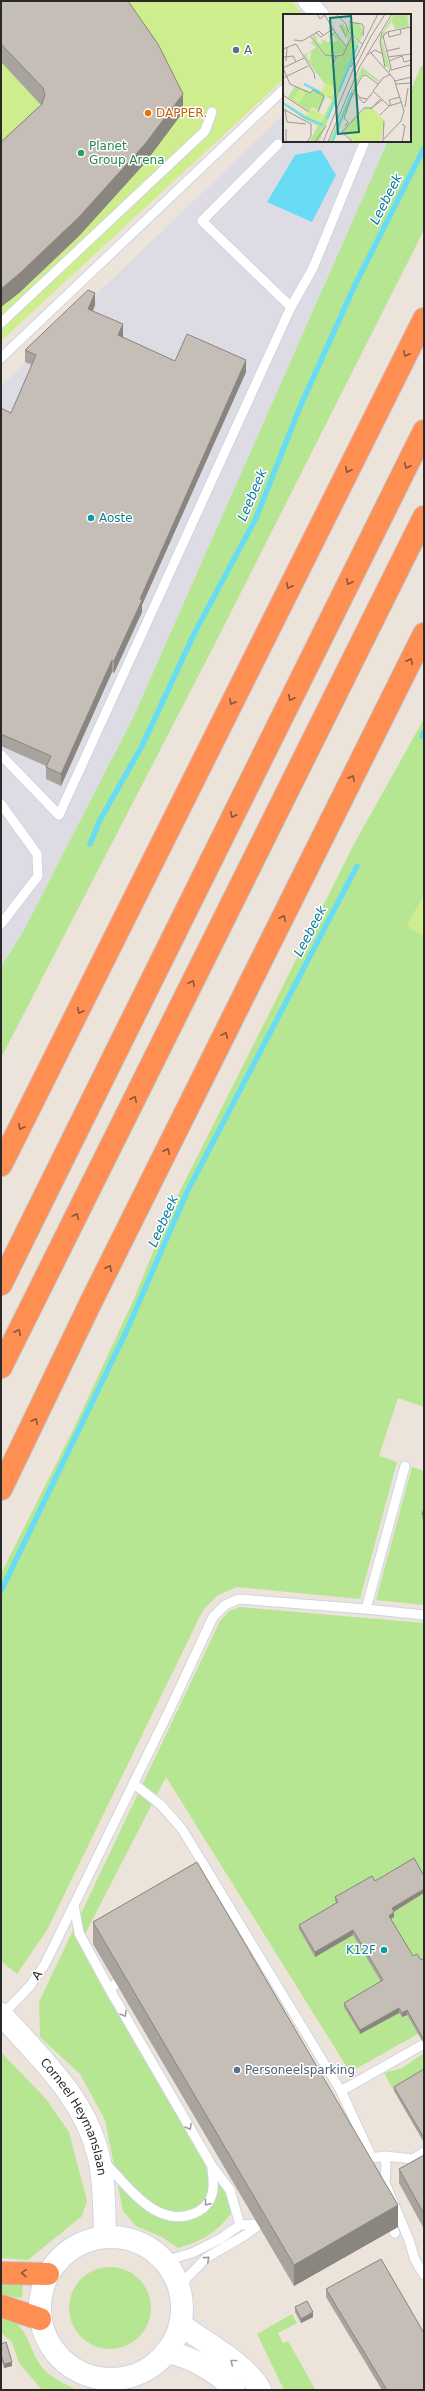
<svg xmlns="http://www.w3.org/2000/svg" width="425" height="2391" font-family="'DejaVu Sans',sans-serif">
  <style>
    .industrial { fill: #dddbe4 }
    .green { fill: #b7e693 }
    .pitch { fill: #ceee8e }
    .water { fill: #67dcf4 }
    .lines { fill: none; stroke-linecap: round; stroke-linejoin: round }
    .stream { stroke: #67dcf4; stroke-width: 5.5 }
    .lane-casing { stroke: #cfd5e3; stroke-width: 11 }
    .street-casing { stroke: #cfd5e3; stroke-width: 20 }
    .secondary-casing { stroke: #cfd5e3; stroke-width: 24 }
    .highway-casing { stroke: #c3c3c3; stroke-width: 24 }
    .lane { stroke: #fff; stroke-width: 9 }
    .street { stroke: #fff; stroke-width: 18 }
    .secondary { stroke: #fff; stroke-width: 22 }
    .highway { stroke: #ff8e53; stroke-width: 22 }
    .wall { fill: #a9a39d }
    .shaded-wall { fill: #89857f }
    .building { fill: #c4beb6; stroke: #89857f }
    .oneway { stroke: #89563c }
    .oneway2 { stroke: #9f9f9f }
    .service-dot { fill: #5c6f8a; stroke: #fff; stroke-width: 1.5 }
    .food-dot { fill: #e8710a; stroke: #fff; stroke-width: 1.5 }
    .leisure-dot { fill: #2e9e5b; stroke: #fff; stroke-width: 1.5 }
    .culture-dot { fill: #0f9aa8; stroke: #fff; stroke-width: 1.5 }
    .labels { text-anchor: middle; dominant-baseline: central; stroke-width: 3; stroke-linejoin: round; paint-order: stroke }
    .service-label { font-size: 12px; fill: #4e5e75; stroke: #fff; text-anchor: start }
    .food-label { font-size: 12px; fill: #c56008; stroke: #fff; text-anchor: start }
    .leisure-label { font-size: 12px; fill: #27864d; stroke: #fff; text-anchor: start }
    .culture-label { font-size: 12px; fill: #0d838f; stroke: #fff; text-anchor: start }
    .street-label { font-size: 12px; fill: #292929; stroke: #fff }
    .water-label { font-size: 13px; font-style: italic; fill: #0779a0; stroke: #fff }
    .inset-river { fill: none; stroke: #67dcf4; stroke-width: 2 }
    .inset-road { fill: none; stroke: #9e9993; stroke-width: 1 }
    .view { fill: #0f766e; fill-opacity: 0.15; stroke: #0f766e; stroke-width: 2 }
    .inset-edge { fill: none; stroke: #292929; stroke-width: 2 }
  </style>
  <rect width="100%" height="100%" fill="#ece3da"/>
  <!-- industrial -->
  <path class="industrial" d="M284 114V141H388L133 718 24 930 1 966V386Z"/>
  <!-- green -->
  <path class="green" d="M421 66H424V230L221 632 1 1058V967L24 930 133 718 388 141H410V92Z
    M424 719V895L407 926 424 936V1407L398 1398 379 1456 397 1462 360 1599 237 1587 218 1595 203 1610 47 1930 17 1974 1 1961V1574L74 1428 133 1301 170 1211 354 844Z
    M412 1467 424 1471V1605L376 1600Z
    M240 1607 424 1623V1880L335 1902 383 1985 360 2034 399 2013 402 2017 407 2015 418 2034 350 2072 166 1777 84 1936 85 1956 199 2152 225 2188 233 2211C216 2233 205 2240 178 2248L162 2237 136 2226 123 2211 105 2120 80 2074 40 2037 39 2002 220 1621 229 1611Z
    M424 1893V1962L413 1960 389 1920 392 1913Z
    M1 2052 46 2099 69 2132 87 2201 82 2216 28 2260 1 2258Z
    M424 2053V2074L394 2091 384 2073 402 2068Z
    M69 2308a41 41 0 1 1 82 0a41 41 0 1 1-82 0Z
    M1 2284 23 2285 22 2298 1 2295Z
    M292 2314 297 2323 278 2333 283 2343 288 2341 315 2389 314 2390H284L257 2334Z
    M1 2318C26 2318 29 2350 41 2366 49 2377 65 2384 77 2390H42L19 2363 12 2342 1 2333Z"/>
  <!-- pitch -->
  <path class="pitch" d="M1 1H291L304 15H284V79L1 341Z
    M424 895V936L407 926Z"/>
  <!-- water -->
  <path class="water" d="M321 150 336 175 312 222 267 202 295 155Z"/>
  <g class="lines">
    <!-- stream -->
    <path class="stream" d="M422 736 424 732
      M90 844 100 820 142 746 195 632 256 518 300 407 355 285 424 148
      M1 1591 126 1332 188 1190 357 866"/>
    <defs>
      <path id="lane" d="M291 307 313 268 365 141
        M1 323 205 131 212 112
        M1 358 284 89
        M1 755 59 815 291 307 202 221 278 144
        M1 804 37 854 38 876 1 924
        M405 1466 366 1609 424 1615
        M133 1783 161 1805 182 1829 341 2091
        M74 1905 79 1933 110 1990
        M124 1974 110 1990 212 2166 230 2190 240 2225
        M2 2015 30 1986 45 1964 170 1709 213 1617 225 1605 239 1599 366 1609
        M424 2044 341 2091 372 2158 384 2156 386 2165 385 2183 409 2240 415 2260 424 2275
        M384 2156 413 2159 424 2152
        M105 2163C129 2187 159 2233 199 2211 216 2201 214 2184 212 2168
        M387 2219 395 2233
        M164 2261 192 2253 220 2239 240 2225 257 2224
        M179 2286 206 2258 247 2234 267 2218"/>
      <path id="street" d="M307 1 320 15
        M104 2378 105 2390"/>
      <g id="secondary">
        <path id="s1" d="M1 2014C40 2058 86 2099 99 2158 105 2183 104 2211 105 2236"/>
        <circle cx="111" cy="2308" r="71"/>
        <path d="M180 2324C203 2342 247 2364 260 2390"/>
        <path d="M166 2352C191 2356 218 2372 234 2390"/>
      </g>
      <path id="highway" d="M1 1165 424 319
        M1 1284 424 431
        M1 1367 424 517
        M1 1489 91 1302 424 634
        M1 2273 48 2274
        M1 2306 40 2319"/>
    </defs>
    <!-- lane casing -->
    <use href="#lane" class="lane-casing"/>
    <!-- street casing -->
    <use href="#street" class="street-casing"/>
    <!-- secondary casing -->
    <use href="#secondary" class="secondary-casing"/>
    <!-- highway casing -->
    <use href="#highway" class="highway-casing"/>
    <!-- lane -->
    <use href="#lane" class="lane"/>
    <!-- street -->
    <use href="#street" class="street"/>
    <!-- secondary -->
    <use href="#secondary" class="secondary"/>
    <!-- highway -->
    <use href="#highway" class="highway"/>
  </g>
  <!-- wall -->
  <path class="wall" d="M1 1 183 112 145 163 79 236 19 293 1 307V142L41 105 1 62Z
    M95 305 93 311 123 336V337L175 361 246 372 142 605V612L114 673 112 672 61 786 46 779V766L1 746V408L11 413 32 365 25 362V350Z
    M424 1508V1519H422V1514Z
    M375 1881 394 1912V1917L391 1919 413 1956 421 1960 424 1958V2044L407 2015 402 2017 399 2013 360 2034 344 2007V2003L381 1982 353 1935 315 1957 299 1929V1925L336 1903 335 1901V1897Z
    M93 1922 398 2227 294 2286 93 1944Z
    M424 2069 423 2141 394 2091V2087Z
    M424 2155V2229L399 2183V2169Z
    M326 2289 424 2390H382L326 2297Z
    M295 2307 313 2317 301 2323 295 2312Z
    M1 2344 12 2366 4 2368 1 2358Z"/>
  <!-- shaded-wall -->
  <path class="shaded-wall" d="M183 94V112L145 163 79 236 19 293 1 307V289Z
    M95 293V305L88 321V309Z
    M123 324V336L118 347V335Z
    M246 360V372L142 605V612L114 673V661L140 599Z
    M112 660V672L61 786V774Z
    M424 1889V1893L392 1913V1908Z
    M394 1912V1917L389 1920V1916Z
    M353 1930V1935L315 1957V1952Z
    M399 2008V2013L360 2034V2030Z
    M407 2010V2015L402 2017V2013Z
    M398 2205V2227L294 2286V2265Z
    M313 2312V2317L301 2323V2319Z
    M12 2362V2366L4 2368V2364Z"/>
  <!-- building -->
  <path class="building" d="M1 1H128L158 44 183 94 145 144 79 217 19 274 1 289V142L42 104 45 94 43 88 1 44Z
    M88 290 95 293 88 309 123 324 118 335 175 361 187 334 246 360 140 599 142 600 114 661 112 660 61 774 46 767 51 756 1 734V408L11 413 36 355 25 350Z
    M424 1508V1515L422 1514Z
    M414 1858 424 1876V1889L392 1908 394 1912 389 1916 413 1956 417 1954 421 1960 424 1958V2040L407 2010 402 2013 399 2008 360 2030 344 2003 383 1980 353 1930 315 1952 299 1925 338 1902 335 1897 372 1876 375 1881Z
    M197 1862 398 2205 294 2265 93 1922Z
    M424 2069V2136H423L394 2087Z
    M424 2155V2214L399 2169Z
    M381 2259 424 2333V2390H387L326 2289Z
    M307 2301 313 2312 301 2319 295 2307Z
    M6 2342 12 2362 4 2364 1 2354V2344Z"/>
  <!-- one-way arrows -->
  <defs><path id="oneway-chevron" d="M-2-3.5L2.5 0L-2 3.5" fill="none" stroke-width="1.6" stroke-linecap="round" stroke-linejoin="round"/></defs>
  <g class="oneway">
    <use href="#oneway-chevron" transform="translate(406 354) rotate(117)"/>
    <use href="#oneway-chevron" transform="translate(407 466) rotate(116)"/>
    <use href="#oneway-chevron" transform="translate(348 470) rotate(117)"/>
    <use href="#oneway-chevron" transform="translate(349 582) rotate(116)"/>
    <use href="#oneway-chevron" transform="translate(289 586) rotate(117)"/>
    <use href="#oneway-chevron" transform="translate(410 661) rotate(-64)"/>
    <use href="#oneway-chevron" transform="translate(291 698) rotate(116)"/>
    <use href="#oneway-chevron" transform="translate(232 702) rotate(116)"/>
    <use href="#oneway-chevron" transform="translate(352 778) rotate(-64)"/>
    <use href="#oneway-chevron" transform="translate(233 815) rotate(116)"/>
    <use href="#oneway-chevron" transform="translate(283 918) rotate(-64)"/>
    <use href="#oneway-chevron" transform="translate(192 983) rotate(-64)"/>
    <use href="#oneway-chevron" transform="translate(80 1011) rotate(117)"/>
    <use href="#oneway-chevron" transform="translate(225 1035) rotate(-64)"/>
    <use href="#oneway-chevron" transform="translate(134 1099) rotate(-64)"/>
    <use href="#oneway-chevron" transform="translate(21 1127) rotate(117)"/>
    <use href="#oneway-chevron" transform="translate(167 1151) rotate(-64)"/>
    <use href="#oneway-chevron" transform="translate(76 1216) rotate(-64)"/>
    <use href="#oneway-chevron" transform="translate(109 1268) rotate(-63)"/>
    <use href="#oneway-chevron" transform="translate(18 1332) rotate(-63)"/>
    <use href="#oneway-chevron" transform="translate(35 1421) rotate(-64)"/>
    <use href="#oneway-chevron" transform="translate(24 2273) rotate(-178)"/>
  </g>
  <g class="oneway2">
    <use href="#oneway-chevron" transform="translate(124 2014) rotate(60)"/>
    <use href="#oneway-chevron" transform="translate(189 2127) rotate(60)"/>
    <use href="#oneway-chevron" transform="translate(207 2203) rotate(129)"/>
    <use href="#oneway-chevron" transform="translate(207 2259) rotate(-40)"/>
    <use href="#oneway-chevron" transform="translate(233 2362) rotate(-141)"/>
  </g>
  <!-- markers -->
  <g class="service-dot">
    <circle cx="236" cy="50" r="4"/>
    <circle cx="237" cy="2070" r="4"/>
  </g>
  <circle class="food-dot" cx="148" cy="113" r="4"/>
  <circle class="leisure-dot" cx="81" cy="153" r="4"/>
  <g class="culture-dot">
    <circle cx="91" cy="518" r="4"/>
    <circle cx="384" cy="1950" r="4"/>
  </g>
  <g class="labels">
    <!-- service labels -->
    <g class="service-label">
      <text x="244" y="50">A</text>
      <text x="245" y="2070">Personeelsparking</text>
    </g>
    <!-- food labels -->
    <g class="food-label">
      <text x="156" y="113">DAPPER.</text>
    </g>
    <!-- leisure labels -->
    <g class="leisure-label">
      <text x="89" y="146">Planet<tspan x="89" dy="14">Group Arena</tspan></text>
    </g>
    <!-- culture labels -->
    <g class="culture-label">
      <text x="99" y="518">Aoste</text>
      <text x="376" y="1950" text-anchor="end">K12F</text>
    </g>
    <!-- street labels -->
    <g class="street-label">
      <text transform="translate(37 1975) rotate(-55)">A</text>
      <text stroke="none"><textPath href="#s1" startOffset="128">Corneel Heymanslaan</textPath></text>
    </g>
    <!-- water labels -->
    <g class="water-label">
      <text transform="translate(386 199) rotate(-63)">Leebeek</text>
      <text transform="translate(252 495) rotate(-67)">Leebeek</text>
      <text transform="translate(310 931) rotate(-62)">Leebeek</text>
      <text transform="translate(163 1221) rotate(-66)">Leebeek</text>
    </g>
  </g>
  <!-- overview -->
  <g transform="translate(283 14)">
    <rect width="128" height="128" fill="#ece3da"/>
    <path d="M111 0H124L126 13 112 15 109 7 101 18H104L99 26 107 55 102 52 98 30 100 17ZM67 9H76L81 18 77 27 65 15ZM60 10 67 21 60 40 42 41 29 23 32 20 35 28 40 31 38 25 45 28 48 26 45 21 50 18 47 21 49 29 55 26 51 23 52 21 49 22 52 19 62 32 65 25 57 12ZM68 23 76 29 64 60 36 128H26L35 112 21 105 0 88 37 110 49 86 43 82 36 97 29 93 26 97 5 83 12 72 28 78 30 74 49 82 53 75 41 69 20 41 27 38 23 42 27 47 28 37 33 33 27 29 30 27 41 41 52 42 49 51 52 52 53 42H59ZM79 53 97 67 95 68 84 60 78 61 51 128H46Z" fill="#b7e693"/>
    <path d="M39 76a6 6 0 1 1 12 0a6 6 0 1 1-12 0ZM17 75 23 79 16 89 10 85ZM28 94 42 102 37 110 23 102ZM82 94H89L101 106 97 128H71L60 117Z" fill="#ceee8e"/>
    <path class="inset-river" d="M21 70 37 78M56 77 75 31M0 89 21 103 40 111M44 105 53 84M49 128 69 78"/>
    <path class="inset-road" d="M34 0 37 5 42 1M41 0 52 18 49 21M53 0 63 10M66 8 79 10 81 14 80 22M63 10 65 17 80 31M57 11 63 23M52 18 63 32M99 18 97 28 102 53M105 18 106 23 118 20 117 15M33 19 38 23 50 15M28 23 42 41 53 42 51 49M11 26 19 27 36 17 40 21M0 35 13 30 31 59 32 65M103 37 117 34M88 39 111 65 121 97 118 107 98 128M84 41 92 36 100 40M53 42 60 41 69 21M0 43 10 42 13 48M105 43 128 40M3 47 4 33M106 47 119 42 121 48 128 46M68 53 95 0M0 54 7 70 27 79 30 76 41 82 35 98M0 54 21 44M72 54 87 24 102 0M108 56 127 51M106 58 108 54 100 22 104 18 128 13M108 60 100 64 90 77 106 92 119 88M0 64 25 52M112 67 128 63M113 70 128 69V81M0 81 26 98M84 85 78 84 71 77 79 62 83 61 95 70M108 92 106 86 117 83M122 93 125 74M0 95 28 110V122L24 128M2 95 4 108 23 110M87 95 99 86M97 101 106 92M119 110 122 112 119 128M62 112 65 108 61 104 70 79 81 89 90 78M100 125 101 107M3 128V115M32 128 43 112M40 128 72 51M45 128 77 52 109 0M70 128 59 118 81 94H89L97 85"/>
    <path class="view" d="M68 2 76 118 55 120 47 4Z"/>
    <rect width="128" height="128" class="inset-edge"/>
  </g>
  <!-- border -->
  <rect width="425" height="2391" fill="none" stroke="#292929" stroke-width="4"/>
</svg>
